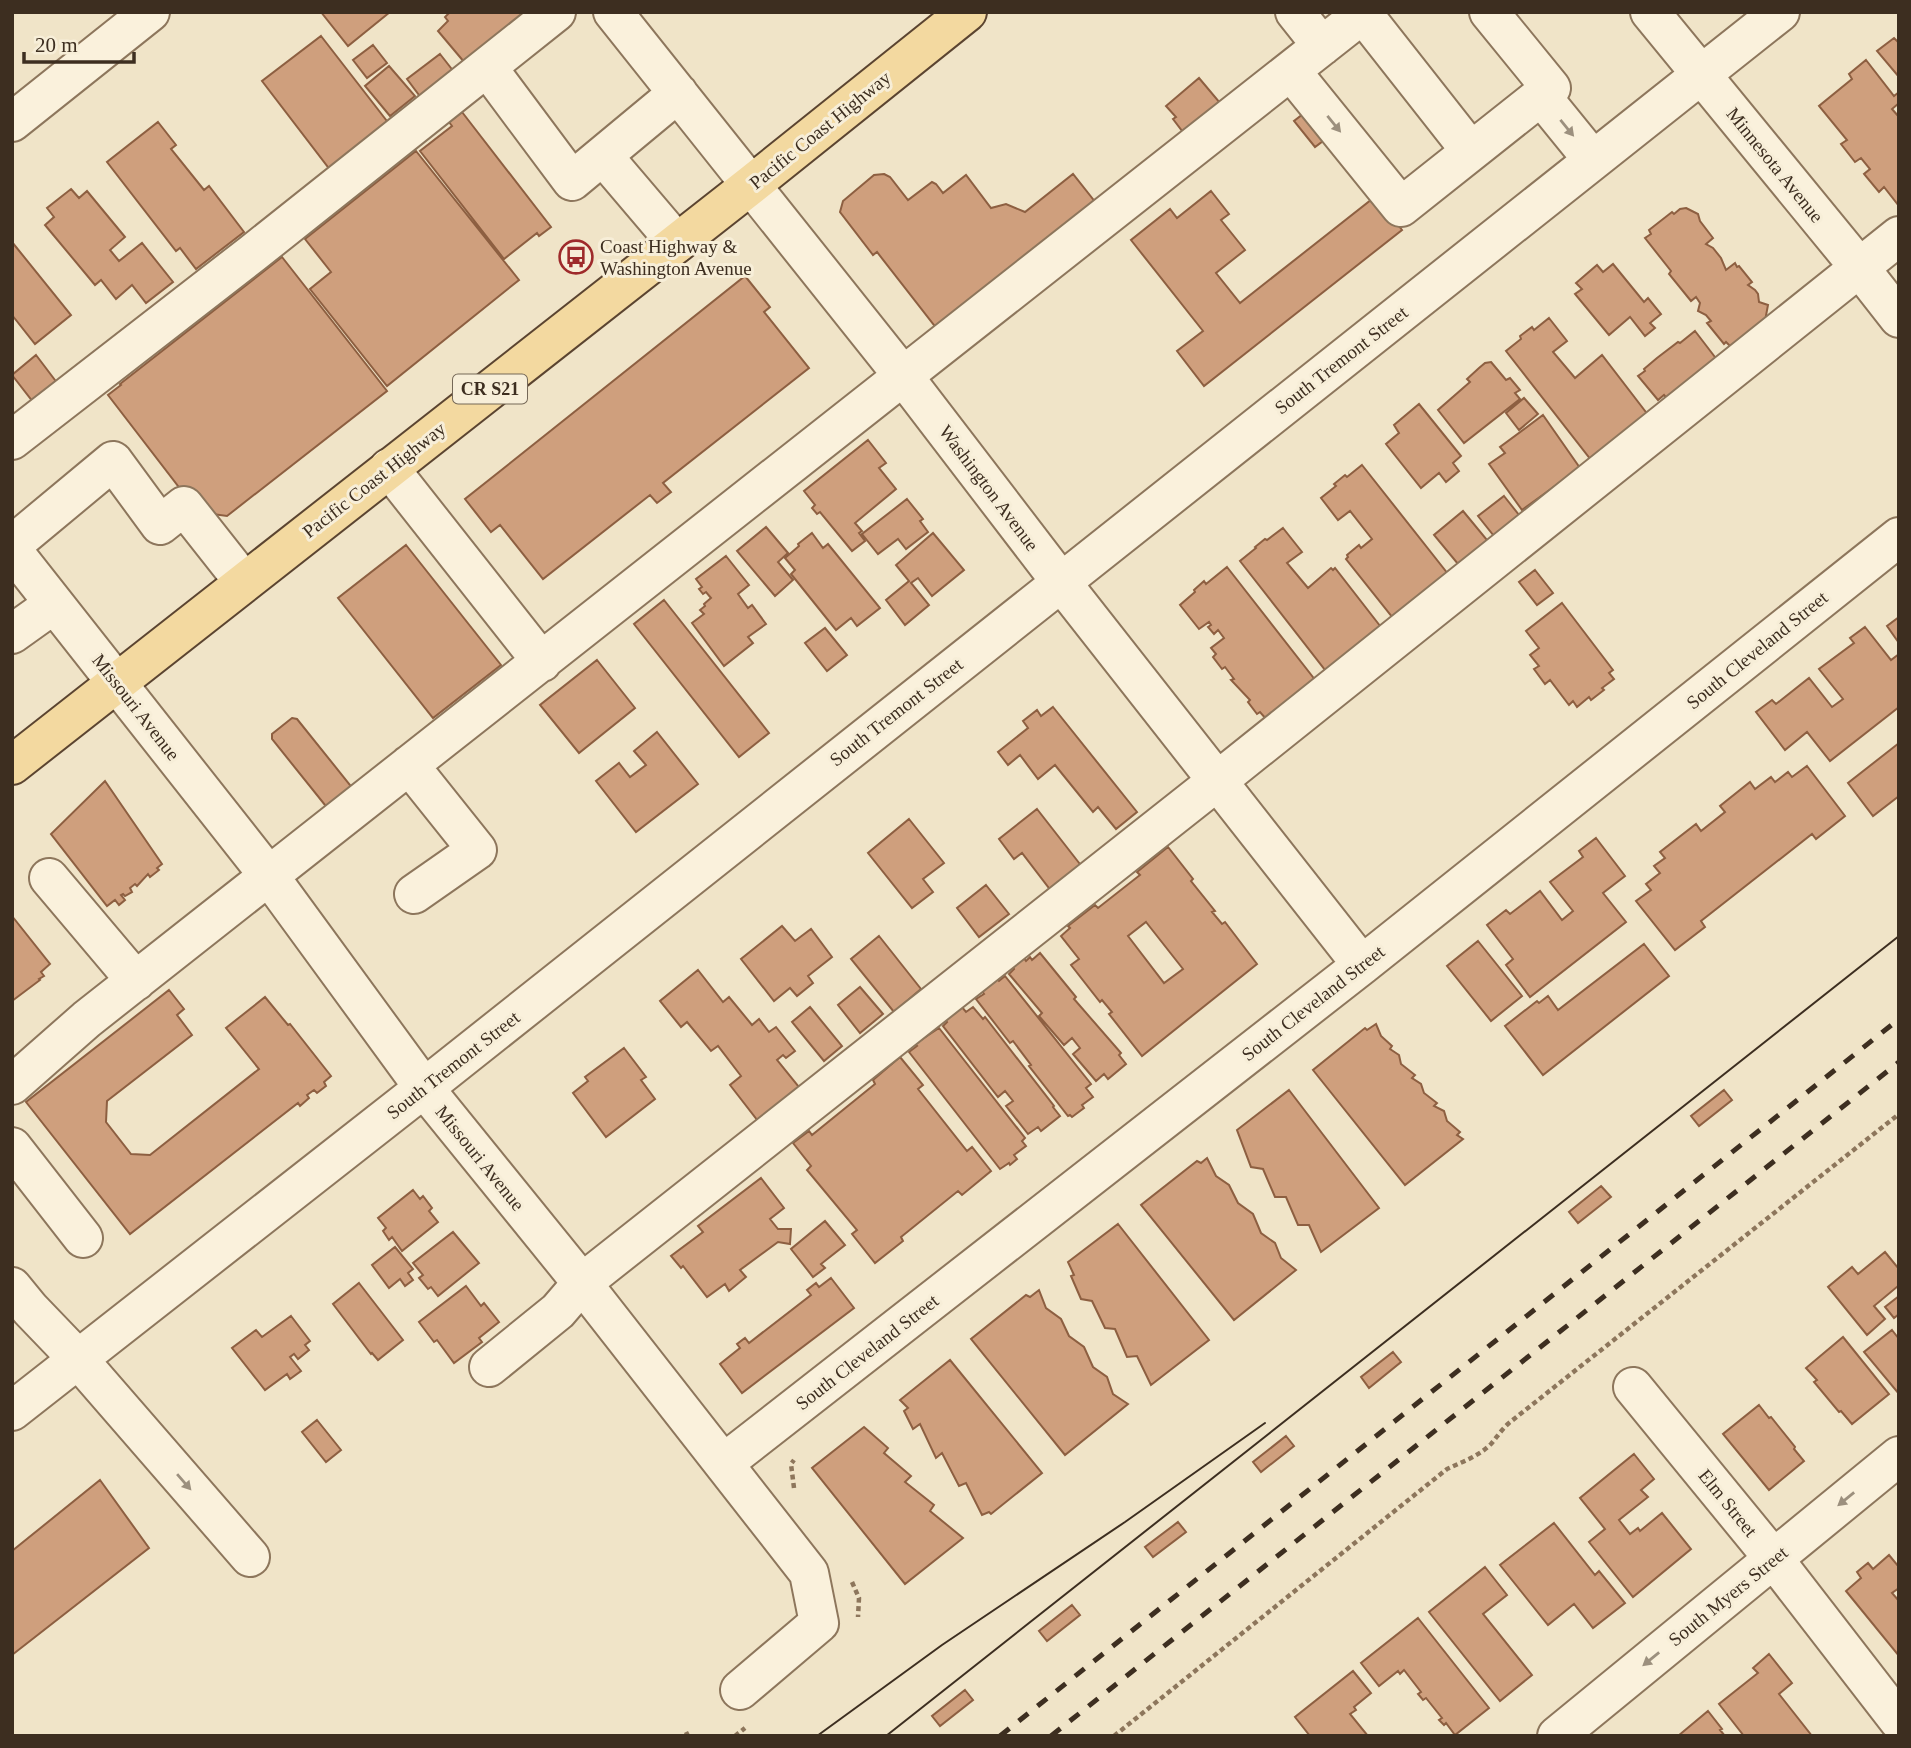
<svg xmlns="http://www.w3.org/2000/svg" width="1911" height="1748" font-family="Georgia,serif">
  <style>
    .building { fill: #cf9f7d; stroke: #8d5f41; stroke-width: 2; fill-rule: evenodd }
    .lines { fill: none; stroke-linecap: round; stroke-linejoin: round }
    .minor-casing { stroke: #8d765c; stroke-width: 42 }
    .major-casing { stroke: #5b4430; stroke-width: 42 }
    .path { stroke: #8d765c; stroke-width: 4.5; stroke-dasharray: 5 3.5; stroke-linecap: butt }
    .minor { stroke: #faf1dc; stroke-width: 38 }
    .major { stroke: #f3d9a0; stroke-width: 38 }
    .tram { stroke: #3d2e20; stroke-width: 2 }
    .rail { stroke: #3d2e20; stroke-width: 5; stroke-dasharray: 12 12; stroke-linecap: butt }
    .oneway { fill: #9c907e }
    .labels { text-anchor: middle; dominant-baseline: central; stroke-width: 6; stroke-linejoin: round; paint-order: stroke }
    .shield { fill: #f7eed8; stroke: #756857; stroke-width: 2 }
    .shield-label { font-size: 18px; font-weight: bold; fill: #3d2e20 }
    .street-label { font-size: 19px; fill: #3d2e20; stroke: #f7eed8 }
    .poi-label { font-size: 19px; fill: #3d2e20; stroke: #f7eed8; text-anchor: start }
  </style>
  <rect width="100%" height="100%" fill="#f0e4c8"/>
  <!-- building -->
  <path class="building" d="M321 12H390L348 46Z
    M450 12H519L527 21 470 69 438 31 448 21 445 17Z
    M321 36 390 125 331 171 262 81Z
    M1894 38 1899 43V77L1877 51Z
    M373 45 387 63 367 78 353 60Z
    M440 54 458 77 425 103 407 79Z
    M1866 60 1894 96 1899 92V103L1892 109 1899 117V206L1884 187 1879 192 1864 174 1870 169 1861 158 1855 162 1841 144 1847 140 1819 106 1852 79 1849 74Z
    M389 66 415 96 390 116 365 86Z
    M1199 78 1226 110 1189 140 1173 119 1176 117 1166 106Z
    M1307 111 1327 138 1315 147 1294 121Z
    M462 112 551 227 539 236 537 233 504 259 420 151 452 126 449 122Z
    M158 122 176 145 171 149 204 190 209 186 244 232 196 269 180 248 176 251 107 162Z
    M416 151 519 280 387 386 310 289 331 272 305 239Z
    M884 174 890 177 908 200 932 182 936 184 943 193 966 175 991 208 1006 204 1025 212 1073 174 1100 208 941 334 877 252 873 255 840 212 843 201 874 175Z
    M71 189 79 198 87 191 125 237 110 250 119 261 142 243 173 282 146 303 132 285 116 299 101 280 95 285 45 225 54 217 47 208Z
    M1211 191 1229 214 1221 220 1245 250 1216 273 1240 303 1376 196 1402 230 1204 386 1177 351 1203 331 1131 240 1170 209 1177 218Z
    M1686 208 1698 214 1700 221 1713 238 1706 244 1713 248 1721 258 1726 270 1735 263 1737 267 1739 266 1752 282 1748 285 1755 290 1758 294 1759 302 1768 305 1765 321 1731 347 1726 342 1724 344 1707 323 1711 321 1706 315 1698 311 1700 303 1696 297 1691 301 1669 274 1671 271 1645 238 1651 234 1649 230 1672 212 1674 214 1680 209Z
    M12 242 71 315 35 344 12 315Z
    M282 257 387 391 227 516 198 512 108 395 121 385 120 384Z
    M1613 264 1644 302 1648 298 1661 314 1650 323 1655 328 1645 336 1630 317 1609 335 1575 294 1582 289 1576 283 1597 265 1603 272Z
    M745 276 770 307 764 312 809 368 663 483 671 492 657 503 650 495 543 579 500 525 491 532 465 499Z
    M1549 318 1567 341 1553 352 1575 378 1602 355 1652 420 1595 465 1506 351 1521 339 1520 336 1532 327 1534 330Z
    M1695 331 1718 361 1669 401 1664 395 1658 400 1638 376 1645 371 1644 369 1657 358 1678 342 1680 343Z
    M36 355 61 388 37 407 12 375Z
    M1491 362 1506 380 1510 378 1520 390 1515 393 1520 399 1464 443 1438 410 1470 382 1467 379 1479 368 1485 363Z
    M1524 398 1538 414 1519 430 1506 413Z
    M1419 404 1461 456 1453 463 1459 471 1446 482 1439 473 1421 488 1386 444 1399 433 1394 425Z
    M1543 415 1580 468 1522 510 1489 464 1505 453 1500 447Z
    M868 440 886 463 879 468 896 489 855 523 862 531 859 533 865 541 852 551 820 512 817 514 812 508 815 505 804 491Z
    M1362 465 1452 579 1397 623 1346 559 1348 557 1347 555 1359 545 1361 548 1372 539 1350 511 1338 520 1321 498 1336 486 1334 484 1345 475 1347 477Z
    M1504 496 1523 520 1498 541 1478 516Z
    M907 499 923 519 920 521 928 532 906 549 898 539 878 554 862 534Z
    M1463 511 1492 546 1463 570 1434 535Z
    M766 527 788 553 778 562 793 580 775 596 737 551Z
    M1283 528 1302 552 1287 563 1308 588 1331 568 1333 570 1335 568 1384 631 1329 675 1240 561 1256 548 1255 547 1265 539 1267 540Z
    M812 533 823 548 828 544 880 608 857 626 851 618 836 630 791 574 795 570 785 558 799 546 798 544Z
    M933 533 964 570 932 596 918 578 911 583 929 605 905 625 886 600 909 581 896 565Z
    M406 545 501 665 433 718 338 598Z
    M726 556 749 585 738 594 748 608 752 605 766 624 748 637 753 643 724 666 692 623 704 614 700 610 705 606 704 604 711 598 706 592 703 594 699 589 702 587 696 579Z
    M1227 567 1316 681 1267 720 1260 712 1257 714 1248 702 1250 700 1231 680 1234 679 1225 667 1222 669 1213 657 1216 654 1211 648 1224 638 1218 630 1214 634 1208 627 1211 625 1209 622 1199 629 1180 605 1195 592 1194 590 1204 581 1206 584Z
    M1535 570 1553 593 1537 605 1519 582Z
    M664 600 769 733 739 757 634 624Z
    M1562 603 1613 670 1609 673 1614 679 1602 688 1604 690 1591 700 1589 697 1577 707 1573 701 1569 705 1550 680 1545 684 1534 669 1539 666 1530 655 1539 648 1526 631Z
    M1899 617V643L1887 626Z
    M1865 627 1891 660 1899 654V707L1830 761 1807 732 1785 750 1756 712 1772 700 1776 704 1809 678 1832 707 1843 699 1819 669 1854 643 1850 638Z
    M825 628 847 655 827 671 805 643Z
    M597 660 635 708 579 753 540 705Z
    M1053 707 1137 812 1116 829 1098 807 1093 812 1055 765 1038 779 1020 755 1008 765 998 752 1028 728 1023 721 1037 710 1041 716Z
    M292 718 297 719 354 790 329 810 272 739V734Z
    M657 732 698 784 636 832 596 781 619 763 630 777 646 765 634 751Z
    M1899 743V796L1873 816 1848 783Z
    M1807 766 1845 816 1816 839 1812 834 1701 921 1705 927 1675 950 1636 901 1651 890 1646 884 1660 873 1654 866 1665 858 1660 852 1696 824 1701 831 1725 812 1720 806 1750 782 1755 789 1771 777 1775 782 1788 772 1792 777Z
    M105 781 162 864 157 868 159 870 150 877 148 874 137 886 135 884 130 888 132 892 125 896 123 894 121 895 125 900 119 905 115 900 107 906 51 834Z
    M1037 809 1083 868 1052 892 1022 853 1014 859 999 839Z
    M909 819 944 863 923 879 933 892 912 908 868 853Z
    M1596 838 1625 876 1603 893 1626 922 1530 997 1506 965 1513 959 1487 925 1506 910 1510 914 1540 891 1562 920 1573 911 1550 882 1583 857 1579 851Z
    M1168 847 1193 879 1191 881 1215 911 1212 912 1222 924 1225 922 1257 964 1142 1056 1109 1014 1112 1012 1102 1000 1100 1002 1071 965 1079 959 1061 936 1070 928 1068 926 1095 905 1098 908 1140 875 1137 872ZM1146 922 1183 969 1164 983 1128 936Z
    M986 885 1009 914 979 937 957 908Z
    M12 916 50 964 41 972 44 976 39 979 40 980 12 1001Z
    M782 926 795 941 811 929 832 957 808 976 813 983 797 996 790 988 774 1001 741 959Z
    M879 936 921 989 894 1012 851 959Z
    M1478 941 1522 996 1491 1021 1447 966Z
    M1644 944 1669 976 1543 1075 1505 1026 1537 1001 1539 1003 1548 996 1558 1010Z
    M1040 953 1076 997 1074 999 1121 1053 1119 1055 1126 1064 1108 1079 1104 1074 1096 1081 1073 1054 1080 1048 1072 1038 1064 1045 1039 1016 1042 1013 1009 974 1014 969 1013 967 1023 957 1026 961 1030 957 1032 960Z
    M698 970 723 1002 729 997 752 1025 759 1019 769 1032 776 1027 795 1051 786 1058 783 1055 777 1060 799 1087 758 1121 730 1085 741 1076 718 1046 711 1051 687 1022 681 1027 660 1001Z
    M1005 976 1091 1084 1086 1088 1093 1097 1082 1105 1084 1108 1072 1117 1070 1115 1068 1116 1029 1066 1031 1065 1013 1041 1010 1043 976 999 984 994 982 991 997 979 999 981Z
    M860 987 883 1014 860 1033 838 1005Z
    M169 990 184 1009 177 1015 192 1035 107 1101 106 1122 131 1154 150 1155 259 1069 226 1028 265 997 288 1025 290 1024 331 1076 324 1082 326 1086 317 1093 314 1090 307 1095 309 1098 300 1106 298 1103 130 1234 26 1102Z
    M961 1006 966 1012 973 1007 983 1019 985 1017 1054 1106 1053 1107 1060 1116 1041 1131 1038 1127 1028 1134 1006 1106 1013 1101 1005 1091 998 1097 943 1026 947 1022 945 1019Z
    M810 1007 842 1046 824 1061 792 1022Z
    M1376 1024 1381 1036 1392 1046 1390 1049 1399 1055 1401 1064 1415 1075 1412 1078 1421 1084 1424 1093 1437 1103 1434 1106 1444 1111 1447 1121 1460 1132 1457 1135 1463 1139 1405 1185 1313 1070 1365 1028 1367 1030Z
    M939 1028 1025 1138 1022 1141 1026 1146 1014 1155 1017 1159 1010 1165 1009 1163 1000 1169 909 1052 917 1046 915 1044Z
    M624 1048 646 1077 641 1080 655 1099 606 1137 573 1093 588 1081 585 1077Z
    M900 1057 923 1085 918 1089 967 1151 972 1147 991 1171 962 1195 958 1191 901 1237 903 1241 875 1263 852 1234 857 1230 807 1170 811 1166 793 1143 809 1131 812 1135 875 1084 873 1080Z
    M1289 1090 1379 1208 1321 1252 1309 1225H1298L1286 1197H1275L1263 1169 1251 1167 1237 1130Z
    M1724 1090 1732 1100 1699 1126 1691 1116Z
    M1207 1158 1216 1176 1229 1185 1238 1203 1253 1214 1261 1233 1275 1243 1281 1258 1296 1270 1234 1320 1141 1205 1197 1161 1201 1163Z
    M761 1178 784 1208 770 1219 778 1229H791L790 1244 778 1242 740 1270 746 1277 729 1291 725 1284 707 1297 683 1266 681 1268 671 1256 703 1232 698 1226Z
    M1601 1186 1611 1197 1578 1223 1569 1212Z
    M413 1190 420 1199 423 1196 432 1208 429 1211 438 1222 402 1251 392 1237 389 1240 383 1231 386 1228 378 1218Z
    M825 1221 845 1245 821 1264 825 1268 813 1277 791 1249Z
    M1118 1224 1209 1340 1151 1385 1137 1356 1127 1357 1115 1329 1105 1328 1092 1301 1081 1299 1071 1276 1074 1275 1068 1262Z
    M453 1232 479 1263 438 1296 431 1287 428 1289 419 1278 423 1275 413 1263Z
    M395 1247 413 1269 408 1273 413 1280 405 1286 400 1279 389 1288 372 1265Z
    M1885 1252 1899 1269V1287L1898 1286 1874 1306 1885 1319 1867 1335 1828 1287 1852 1267 1858 1274Z
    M831 1278 854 1308 742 1393 720 1364 740 1348 737 1344 745 1338 749 1343 811 1295 807 1290 816 1283 819 1287Z
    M359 1283 403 1340 378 1360 372 1353 371 1354 333 1304Z
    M466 1286 481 1306 484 1303 499 1322 479 1338 482 1342 454 1363 437 1340 434 1342 419 1322Z
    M1039 1290 1046 1308 1061 1319 1069 1336 1084 1347 1093 1367 1107 1377 1113 1394 1128 1404 1065 1455 971 1339 1026 1295 1030 1297Z
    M1899 1296V1314L1894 1318 1885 1307Z
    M291 1316 310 1341 305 1345 309 1350 298 1359 294 1354 290 1357 301 1371 290 1379 287 1374 265 1390 232 1348 256 1330 262 1337Z
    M1892 1330 1899 1339V1394L1864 1352Z
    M1843 1337 1889 1394 1852 1424 1841 1411 1839 1412 1814 1382 1817 1380 1806 1368Z
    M1393 1352 1401 1362 1369 1388 1361 1377Z
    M950 1360 1042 1473 991 1514 989 1512 982 1515 966 1483 959 1486 942 1453 936 1458 920 1424 913 1429 904 1411 908 1408 900 1400Z
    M1759 1405 1769 1418 1771 1417 1795 1447 1794 1449 1804 1461 1769 1490 1723 1434Z
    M317 1420 341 1450 326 1462 302 1432Z
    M864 1427 888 1448 884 1453 911 1476 905 1482 934 1505 930 1511 963 1538 905 1584 812 1468Z
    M1286 1436 1294 1446 1261 1472 1253 1462Z
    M1634 1454 1654 1479 1641 1490 1648 1497 1619 1520 1630 1534 1638 1528 1640 1531 1662 1513 1691 1549 1633 1597 1589 1542 1605 1529 1580 1498Z
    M100 1480 149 1548 12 1655V1551Z
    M1178 1522 1186 1532 1153 1557 1145 1547Z
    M1554 1523 1595 1575 1599 1571 1625 1603 1593 1628 1574 1604 1548 1625 1500 1565Z
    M1889 1555 1899 1567V1588L1892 1593 1899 1601V1656L1846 1591 1861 1578 1857 1572 1868 1563 1873 1569Z
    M1485 1567 1507 1595 1483 1614 1532 1675 1500 1701 1429 1612Z
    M1072 1605 1080 1615 1047 1641 1039 1631Z
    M1418 1618 1489 1708 1455 1735 1446 1723 1444 1725 1439 1720 1442 1718 1426 1698 1423 1700 1418 1694 1421 1692 1404 1670 1400 1674 1398 1671 1379 1686 1361 1663Z
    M1769 1654 1792 1683 1779 1694 1812 1736H1744L1719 1704 1758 1673 1753 1668Z
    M1353 1671 1371 1693 1354 1707 1356 1710 1350 1714 1368 1736H1310L1295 1717Z
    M965 1690 973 1700 940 1726 932 1716Z
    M1708 1711 1722 1729 1720 1730 1725 1736H1678Z"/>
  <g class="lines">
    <defs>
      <path id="minor" d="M613 12 904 377 1061 582 1362 965
        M1295 12 1322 46
        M1650 12 1859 267 1899 318
        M1363 14 1470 150
        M487 67 572 181 678 93
        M1291 71 1401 207 1551 88 1489 12
        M1541 96 1593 160
        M12 122 150 12
        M603 156 677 243
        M12 440 253 253 556 12
        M389 468 542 662
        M12 545 113 461 160 525 184 506 244 582
        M12 550 269 876 424 1088 582 1283 809 1573 819 1623 740 1690
        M12 634 54 604
        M409 765 477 850 414 894
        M49 878 136 981
        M12 1085 87 1019 1365 12
        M12 1147 83 1238
        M12 1287 30 1309 78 1359 250 1557
        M489 1367 558 1311 582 1283 1216 782 1899 236
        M1633 1387 1773 1558 1899 1721
        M12 1411 424 1088 1780 12
        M724 1463 1362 965 1899 537
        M1557 1736 1899 1456"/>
      <path id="major" d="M12 765 751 185 967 12"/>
    </defs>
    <!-- minor casing -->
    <use href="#minor" class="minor-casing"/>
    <!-- major casing -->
    <use href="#major" class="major-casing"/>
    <!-- path -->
    <path class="path" d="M794 1488 791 1464 794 1460
      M852 1582 859 1598 858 1617
      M686 1732 688 1736
      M735 1736 745 1728
      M1114 1736 1447 1469C1462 1462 1479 1456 1491 1444 1497 1437 1502 1429 1509 1423L1899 1114"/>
    <!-- minor -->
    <use href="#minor" class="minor"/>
    <!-- major -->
    <use href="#major" class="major"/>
    <!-- tram -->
    <path class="tram" d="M817 1736 942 1645 1125 1522 1265 1423
      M886 1736 1899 936"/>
    <!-- rail -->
    <path class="rail" d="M1000 1736 1899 1019
      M1051 1736 1899 1062"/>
  </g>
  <!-- one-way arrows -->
  <defs><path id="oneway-solid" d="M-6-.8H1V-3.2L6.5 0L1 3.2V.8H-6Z" transform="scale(1.75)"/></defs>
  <g class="oneway">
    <use href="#oneway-solid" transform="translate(1334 124) rotate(51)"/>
    <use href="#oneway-solid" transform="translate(1567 128) rotate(51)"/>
    <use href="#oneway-solid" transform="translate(184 1482) rotate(49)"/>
    <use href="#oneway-solid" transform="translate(1846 1499) rotate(141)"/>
    <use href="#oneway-solid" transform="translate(1651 1659) rotate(141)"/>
  </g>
  <!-- icons -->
  <defs>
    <symbol id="bus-ring" viewBox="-11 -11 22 22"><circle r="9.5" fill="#f7eed8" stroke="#9e2a2b" stroke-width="1.5"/><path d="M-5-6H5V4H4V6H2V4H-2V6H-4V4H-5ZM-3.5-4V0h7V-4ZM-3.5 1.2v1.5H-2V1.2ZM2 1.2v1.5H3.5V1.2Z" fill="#9e2a2b"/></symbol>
  </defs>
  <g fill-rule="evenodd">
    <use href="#bus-ring" x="557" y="238" width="38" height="38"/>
  </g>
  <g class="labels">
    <!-- shield labels -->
    <rect class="shield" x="453" y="374.5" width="74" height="29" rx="5"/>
    <g class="shield-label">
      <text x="490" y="389">CR S21</text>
    </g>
    <!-- street labels -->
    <g class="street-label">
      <text transform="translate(820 130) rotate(-39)">Pacific Coast Highway</text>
      <text transform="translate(1775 165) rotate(51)">Minnesota Avenue</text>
      <text transform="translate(1341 360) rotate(-38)">South Tremont Street</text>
      <text transform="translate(374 480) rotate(-38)">Pacific Coast Highway</text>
      <text transform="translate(989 488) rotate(53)">Washington Avenue</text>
      <text transform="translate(1757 650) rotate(-39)">South Cleveland Street</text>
      <text transform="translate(136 707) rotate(52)">Missouri Avenue</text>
      <text transform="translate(896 712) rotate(-38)">South Tremont Street</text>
      <text transform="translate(1313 1003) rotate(-38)">South Cleveland Street</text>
      <text transform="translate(453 1065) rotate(-38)">South Tremont Street</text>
      <text transform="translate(480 1158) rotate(51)">Missouri Avenue</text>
      <text transform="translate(867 1352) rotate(-38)">South Cleveland Street</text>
      <text transform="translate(1728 1503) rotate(51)">Elm Street</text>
      <text transform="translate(1728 1596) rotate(-39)">South Myers Street</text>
    </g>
    <!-- poi labels -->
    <g class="poi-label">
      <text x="600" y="246">Coast Highway &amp;<tspan x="600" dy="22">Washington Avenue</tspan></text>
    </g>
  </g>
  <!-- border -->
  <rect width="1911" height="1748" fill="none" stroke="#3d2e20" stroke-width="28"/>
  <!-- scale -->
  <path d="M24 52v10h110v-10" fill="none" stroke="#3d2e20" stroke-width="3.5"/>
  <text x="35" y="52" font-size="21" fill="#3d2e20" stroke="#f7eed8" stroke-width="5" paint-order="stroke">20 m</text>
</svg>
